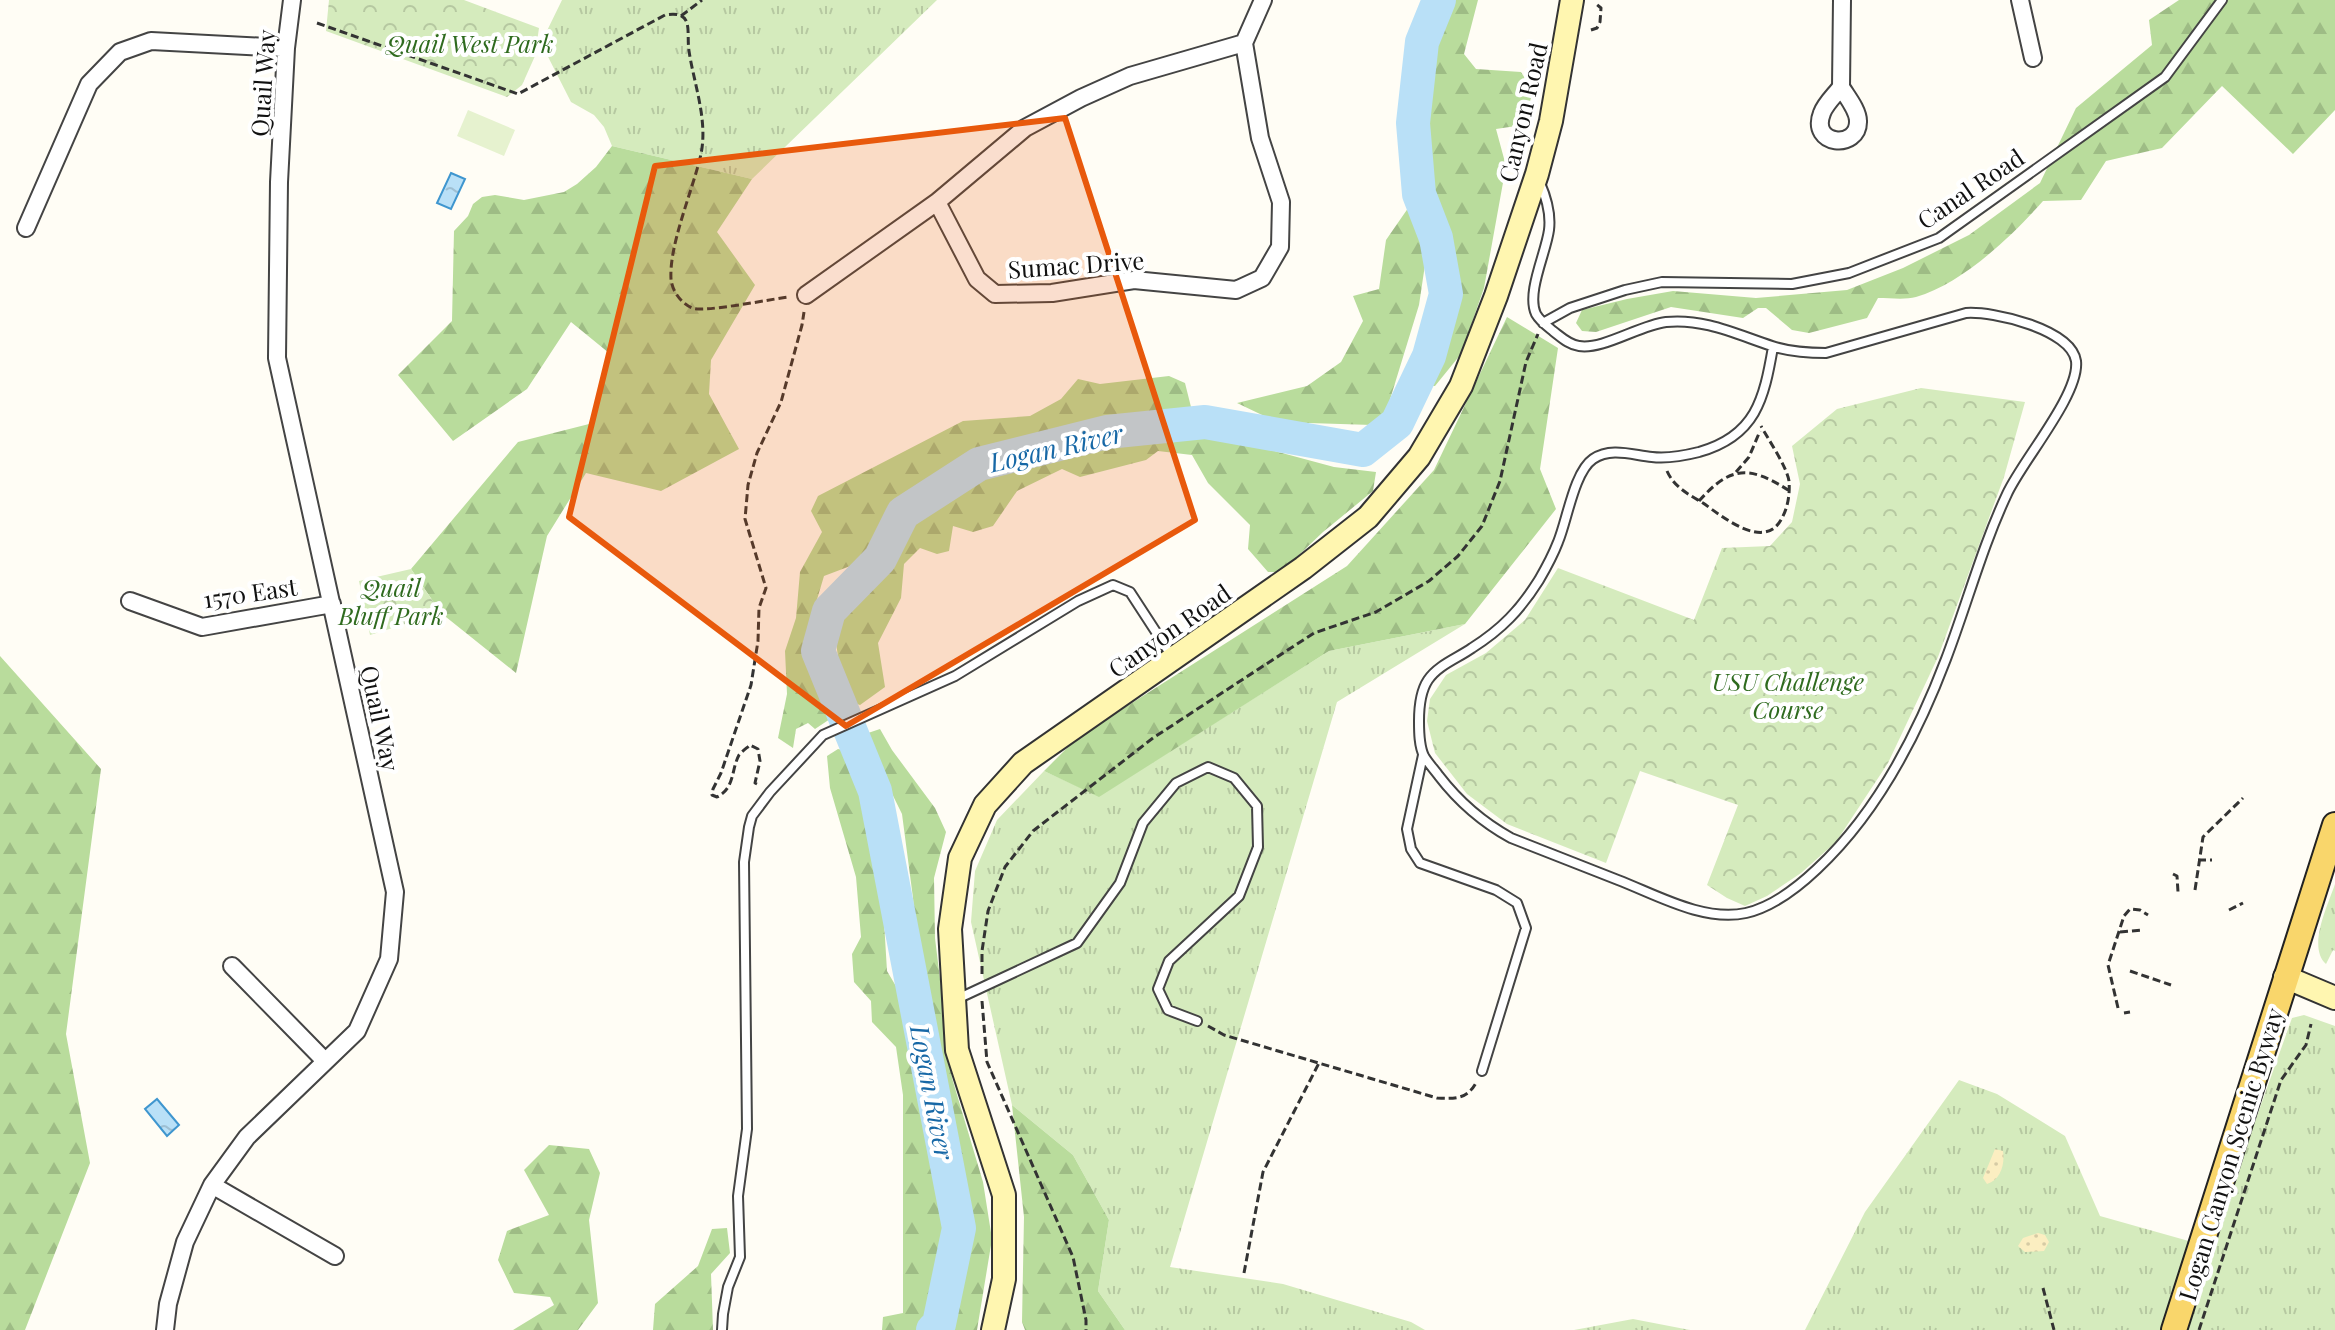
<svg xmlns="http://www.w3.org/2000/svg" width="2335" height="1330" font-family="'Playfair Display',serif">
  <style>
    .grass { fill: url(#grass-tufts) }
    .forest { fill: url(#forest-firs) }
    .sand { fill: url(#sand-dots) }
    .park { fill: url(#park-crowns) }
    .pitch { fill: #e6f2cf }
    .water { fill: url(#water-ripples); stroke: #3f96cf; stroke-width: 2 }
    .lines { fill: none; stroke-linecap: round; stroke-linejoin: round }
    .river { stroke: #b9e0f7; stroke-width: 34 }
    .lane-casing { stroke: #444; stroke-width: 12 }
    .street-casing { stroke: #444; stroke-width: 20 }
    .secondary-casing { stroke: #333; stroke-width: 26 }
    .primary-casing { stroke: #222; stroke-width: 28 }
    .path { stroke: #333; stroke-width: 3; stroke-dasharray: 8 4; stroke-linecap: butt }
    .lane { stroke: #fff; stroke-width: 8 }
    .street { stroke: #fff; stroke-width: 16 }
    .secondary { stroke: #fff6b0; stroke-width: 22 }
    .primary { stroke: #f9d66b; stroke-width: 24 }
    .marked { fill: #e8590c; fill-opacity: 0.2; stroke: #e8590c; stroke-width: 6; stroke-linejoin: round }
    .labels { text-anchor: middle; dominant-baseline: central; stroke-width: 8; stroke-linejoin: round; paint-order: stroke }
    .park-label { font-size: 24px; font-style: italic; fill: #2f6b1f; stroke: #fff }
    .street-label { font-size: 24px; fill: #111; stroke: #fff }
    .water-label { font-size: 26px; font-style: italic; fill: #1768a6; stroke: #fff }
  </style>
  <defs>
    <pattern id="grass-tufts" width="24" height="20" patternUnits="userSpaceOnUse" patternTransform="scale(2)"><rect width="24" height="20" fill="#d5ebbd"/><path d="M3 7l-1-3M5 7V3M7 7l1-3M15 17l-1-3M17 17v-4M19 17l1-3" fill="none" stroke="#b6c8a1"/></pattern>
    <pattern id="forest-firs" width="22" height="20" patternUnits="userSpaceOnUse" patternTransform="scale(2)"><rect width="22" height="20" fill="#b9dc9c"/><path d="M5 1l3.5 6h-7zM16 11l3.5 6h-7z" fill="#9ebc85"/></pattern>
    <pattern id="sand-dots" width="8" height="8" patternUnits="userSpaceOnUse" patternTransform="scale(2)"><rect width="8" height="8" fill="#fbeec1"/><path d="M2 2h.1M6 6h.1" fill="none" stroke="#d6cba5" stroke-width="1.8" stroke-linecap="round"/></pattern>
    <pattern id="park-crowns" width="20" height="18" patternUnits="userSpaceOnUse" patternTransform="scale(2)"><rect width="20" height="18" fill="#d5ebbd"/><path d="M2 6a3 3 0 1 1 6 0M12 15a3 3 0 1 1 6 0" fill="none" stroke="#b6c8a1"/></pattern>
    <pattern id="water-ripples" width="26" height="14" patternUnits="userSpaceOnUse" patternTransform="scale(2)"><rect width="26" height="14" fill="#b9e0f7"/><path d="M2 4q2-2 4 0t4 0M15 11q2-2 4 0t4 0" fill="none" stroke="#9ebfd3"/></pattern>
  </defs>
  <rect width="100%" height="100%" fill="#fffdf5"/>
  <!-- grass -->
  <path class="grass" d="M562 0H937L752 179 612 146 604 127 594 115 571 102 541 43Z
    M1465 624 1337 702 1170 1267 1283 1284 1411 1322 1425 1330H1125L1098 1291 1109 1220 1073 1155 1012 1105 971 922 975 871 997 820 1044 771 1099 796 1329 651Z
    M2335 884V951L2333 950 2326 964C2307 947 2328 905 2335 884Z
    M2304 1015 2335 1026V1330H1805L1865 1212 1959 1080 1997 1094 2065 1136 2100 1216 2210 1247 2292 1018Z
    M1633 1319 1690 1330H1574Z"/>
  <!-- forest -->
  <path class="forest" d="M1449 0H1478L1464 54 1476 69 1521 72 1533 91 1523 125 1496 129 1506 166 1484 288 1461 354 1435 386H1426L1425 375 1439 344 1458 276 1434 256 1426 258 1419 305 1384 419 1372 425 1277 422 1237 403 1307 386 1341 362 1363 321 1353 296 1379 289 1386 240 1413 201 1432 203 1425 148 1431 52Z
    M2179 0H2335V110L2293 154 2222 86 2162 148 2106 161 2081 200 2043 201C2012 236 1962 284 1916 297 1905 300 1890 298 1878 298L1867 318 1809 333 1792 330 1766 308H1758L1743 318 1671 307 1596 332 1582 331 1576 323 1582 310 1627 299 1673 291 1756 298 1847 290 1903 268 1969 235 2040 183 2076 108 2152 45 2149 20Z
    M612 146 752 179 717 232 755 285 711 360 709 394 739 449 661 491 586 473 547 536 516 673 441 613 411 569 518 442 593 423 609 353 571 322 527 389 453 441 398 375 452 321 454 231 468 216 473 204 482 197 495 195 524 200 564 192 577 184 596 167Z
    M1507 317 1558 348 1540 469 1556 509 1465 624 1329 651 1099 797 1044 771 1077 738 1347 566 1434 470Z
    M1169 376 1185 383 1191 407 1147 421 1190 428 1334 467 1376 472 1373 491 1323 532 1281 572H1268L1248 549 1250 525 1208 483 1192 455 1158 451 1146 460 1080 477 1062 469 1017 491 993 526 973 532 953 526 949 551 937 554 920 548 904 564 901 598 878 643 885 687 860 705 851 702 841 680 835 634 842 605 898 546 900 534 884 530 853 565 824 576 806 636 811 677 830 719 815 729 808 723 796 729 793 748 778 738 787 694 785 651 796 618 800 572 822 532 811 511 818 496 963 421 1030 416 1061 399 1078 379 1100 384Z
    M0 656 101 769 66 1034 90 1163 25 1330H0Z
    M880 729 892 750 935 808 946 832 934 878 935 938 952 1078 983 1182 992 1239 977 1330H882L883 1317 903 1313V1095L896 1047 872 1022 871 1001 854 982 852 954 861 937 856 877 830 788 827 756 838 749 851 752 869 787 880 855 887 971 910 1010 924 1107 938 1142 949 1136 943 1094 921 1003 913 898 902 814 868 745V733Z
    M1012 1105 1073 1155 1109 1220 1098 1291 1125 1330H1025L1022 1322 1024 1217Z
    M549 1145 589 1149 600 1173 589 1220 598 1303 578 1330H513L554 1305 550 1297 514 1293 498 1260 507 1231 549 1215 524 1170Z
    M727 1228 730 1253 711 1274 713 1330H653L655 1304 698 1266 712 1229Z"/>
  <!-- sand -->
  <path class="sand" d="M1995 1149 2003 1151C2005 1164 2001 1180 1987 1184L1983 1178Z
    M2038 1233 2045 1235 2049 1242 2044 1251 2025 1252 2018 1246 2023 1238Z"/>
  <!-- park -->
  <path class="park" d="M329 0H464L539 28 535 56 522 85 507 97 326 31Z
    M1921 388 2025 402 2004 477 1938 657 1888 763 1836 842 1801 873 1767 896 1745 906 1727 898 1707 885 1738 805 1640 771 1606 863 1507 824 1467 794 1435 753 1427 721 1430 699 1446 675 1486 653 1525 620 1558 568 1694 620 1722 548 1770 546 1792 522 1800 484 1792 446 1837 409Z
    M411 569 441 613 370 635 359 581Z"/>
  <!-- pitch -->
  <path class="pitch" d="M468 110 515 130 504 156 457 136Z"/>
  <!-- water -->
  <path class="water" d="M451 173 465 179 451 209 437 203Z
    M157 1099 179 1125 167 1136 145 1109Z"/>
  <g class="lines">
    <!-- river -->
    <path class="river" d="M933 1330 939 1324 959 1228 875 791 818 651 829 611 880 559 903 513 979 464 1107 432 1205 422 1363 450 1397 423 1429 356 1446 294 1436 238 1419 194 1413 123 1422 42 1439 0"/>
    <defs>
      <path id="lane" d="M1540 183C1547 199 1551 214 1549 230 1546 253 1526 293 1536 314 1540 321 1547 326 1553 331 1561 337 1569 345 1579 346 1603 350 1640 325 1666 322 1704 318 1738 335 1772 346 1790 352 1808 353 1826 353L1966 313C1993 311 2071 329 2076 361 2080 394 2022 461 2007 494 1982 547 1967 604 1946 659 1918 733 1876 814 1817 869 1798 887 1772 907 1746 913 1703 922 1657 895 1618 880 1583 866 1547 852 1511 838 1482 822 1459 802 1439 776 1434 769 1428 763 1424 756 1419 746 1419 732 1419 721 1419 707 1420 692 1428 680 1438 665 1458 658 1472 648 1502 629 1520 610 1539 580 1546 568 1553 555 1558 542 1567 521 1574 472 1593 459 1611 447 1632 455 1652 457 1668 459 1683 456 1699 452 1756 436 1764 399 1773 347
        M1543 323 1570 308 1625 290 1662 282 1792 284 1849 273 1939 238 2165 77 2222 0
        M1423 755 1407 829 1411 849 1420 863 1496 890 1517 903 1526 928 1482 1071
        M955 1000 1077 943 1120 883 1143 823 1176 783 1208 767 1234 778 1257 806 1258 847 1239 896 1169 961 1158 989 1168 1010 1197 1021
        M722 1330 723 1314 728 1287 740 1257 738 1196 747 1129 744 862 749 827 752 816 770 792 823 735 955 676 1078 601 1113 585 1130 592 1171 655"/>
      <path id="street" d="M2020 0 2033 58
        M1841 87C1847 97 1858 110 1858 121 1859 150 1809 146 1822 113 1825 104 1835 95 1841 87Z
        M1841 87 1842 0
        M937 202 977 279 995 294 1052 293 1134 280 1236 290 1262 278 1280 247 1281 202 1260 138 1244 43
        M26 228 89 84 120 52 151 41 286 48
        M806 295 937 202 1025 128 1081 98 1130 76 1244 43 1263 0
        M130 601 202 627 332 604
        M232 966 325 1061
        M212 1185 335 1256
        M165 1330 168 1304 185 1242 212 1185 247 1137 357 1031 389 959 395 892 277 358 279 182 286 48 292 0"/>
      <path id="secondary" d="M2285 977 2335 998
        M993 1330 1004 1279V1195L957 1050 950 929 960 858 985 805 1023 763 1303 568 1368 517 1419 457 1461 386 1496 296 1537 174 1551 121 1572 0"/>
      <path id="primary" d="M2174 1330 2335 825"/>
    </defs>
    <!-- lane casing -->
    <use href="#lane" class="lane-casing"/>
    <!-- street casing -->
    <use href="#street" class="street-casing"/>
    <!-- secondary casing -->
    <use href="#secondary" class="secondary-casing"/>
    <!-- primary casing -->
    <use href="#primary" class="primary-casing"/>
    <!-- path -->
    <path class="path" d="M681 16 702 0
      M317 23 518 94 665 15C695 10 686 31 689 51 694 84 708 120 701 154 693 190 669 244 671 279 672 291 681 303 692 308 702 313 772 299 788 297
      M1591 30 1597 28 1600 22 1601 8 1595 3
      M1667 471C1674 487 1688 494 1703 503 1723 517 1765 552 1782 518 1788 507 1790 494 1789 481 1787 467 1768 439 1761 426
      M1736 472 1749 457 1760 431
      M1699 501C1730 466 1749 465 1788 490
      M757 784 755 783 760 761 758 749 750 745C748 747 741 752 739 755 731 770 735 788 717 797L712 795 713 789 721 773 751 685 758 641 759 608 766 588 745 519 748 485 757 453 781 402 802 325 804 312
      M2198 860H2212
      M2173 874 2177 876 2178 892
      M2195 890 2203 837 2243 798
      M2229 910 2243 903
      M2120 932 2143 930
      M2130 971 2171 985
      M982 974V951L988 911 1005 867 1033 831 1153 738 1254 672 1314 633 1376 612 1429 581 1458 556 1482 526 1500 481 1526 362 1538 334
      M982 1001 987 1062 1073 1257 1086 1320V1330
      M2118 1008 2108 965 2124 916 2130 909 2140 910 2148 915
      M2124 1013 2130 1012
      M1208 1026 1224 1035 1437 1098C1456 1099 1468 1099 1477 1081
      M1244 1273 1263 1172 1319 1063
      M2043 1288 2054 1330
      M2199 1330 2281 1080 2306 1045 2311 1024"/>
    <!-- lane -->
    <use href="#lane" class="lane"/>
    <!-- street -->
    <use href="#street" class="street"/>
    <!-- secondary -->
    <use href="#secondary" class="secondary"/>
    <!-- primary -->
    <use href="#primary" class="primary"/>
  </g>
  <!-- marked area -->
  <path class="marked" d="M1065 118 1195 520 846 726 569 517 655 166Z"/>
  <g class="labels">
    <!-- park labels -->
    <g class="park-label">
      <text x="470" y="43">Quail West Park</text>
      <text x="391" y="587">Quail<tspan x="391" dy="28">Bluff Park</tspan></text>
      <text x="1788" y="681">USU Challenge<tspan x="1788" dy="28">Course</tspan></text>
    </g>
    <!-- street labels -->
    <g class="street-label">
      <text transform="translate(262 83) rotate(-86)">Quail Way</text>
      <text transform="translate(1522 112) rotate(-77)">Canyon Road</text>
      <text transform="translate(1970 188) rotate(-34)">Canal Road</text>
      <text transform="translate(1076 264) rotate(-4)">Sumac Drive</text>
      <text transform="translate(250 592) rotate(-8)">1570 East</text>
      <text transform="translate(1169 630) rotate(-35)">Canyon Road</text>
      <text transform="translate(381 718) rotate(78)">Quail Way</text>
      <text transform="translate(2230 1154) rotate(-73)">Logan Canyon Scenic Byway</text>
    </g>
    <!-- water labels -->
    <g class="water-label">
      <text transform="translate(1056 447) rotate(-13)">Logan River</text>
      <text transform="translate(933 1092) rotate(79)">Logan River</text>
    </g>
  </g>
</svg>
